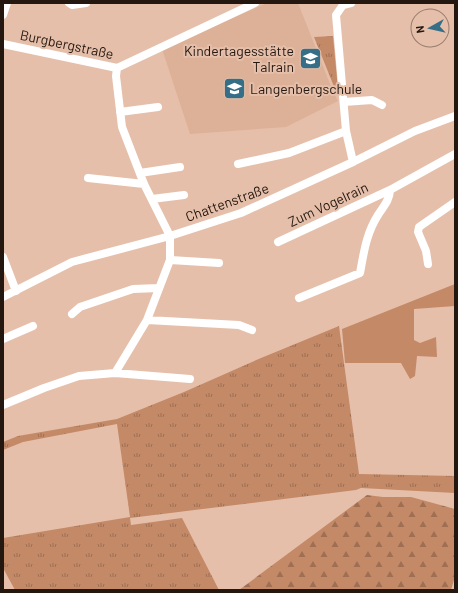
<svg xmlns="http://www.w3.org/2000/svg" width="458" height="593" font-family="Barlow,sans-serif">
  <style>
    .built { fill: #ddb198 }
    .grass { fill: url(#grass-tufts) }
    .forest { fill: url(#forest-firs) }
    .garden { fill: #c48967 }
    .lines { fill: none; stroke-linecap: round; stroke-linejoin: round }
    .minor { stroke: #fff; stroke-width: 8 }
    .labels { text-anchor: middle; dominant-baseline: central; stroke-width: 4; stroke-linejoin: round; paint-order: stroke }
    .street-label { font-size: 14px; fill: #24170f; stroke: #e5bfaa }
    .poi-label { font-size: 14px; fill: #24170f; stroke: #e5bfaa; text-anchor: end }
  </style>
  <defs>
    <pattern id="grass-tufts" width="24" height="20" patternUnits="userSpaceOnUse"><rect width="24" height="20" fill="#c48967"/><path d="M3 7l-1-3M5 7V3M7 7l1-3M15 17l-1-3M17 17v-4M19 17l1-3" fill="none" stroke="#9f6f53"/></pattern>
    <pattern id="forest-firs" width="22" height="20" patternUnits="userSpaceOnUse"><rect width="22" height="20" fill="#c48967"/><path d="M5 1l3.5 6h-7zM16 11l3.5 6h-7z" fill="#9f6f53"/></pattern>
  </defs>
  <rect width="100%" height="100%" fill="#e5bfaa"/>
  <!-- built -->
  <path class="built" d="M267 3H298L332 89 338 101 286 127 190 134 162 49Z"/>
  <!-- grass -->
  <path class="grass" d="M333 36 338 89H335L314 37Z
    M339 326 359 474 455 476V493L361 488 356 490 130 518 131 525 182 518 219 590H15L3 568V538L130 517 117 424 23 442 3 450V442L18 436 117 419 184 392 261 358Z"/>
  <!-- forest -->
  <path class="forest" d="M367 495 383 497H411L455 509V580H454L451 590H239Z"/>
  <!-- garden -->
  <path class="garden" d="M455 284V306L414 309V340L420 343 436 337 437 357 417 356 415 376 410 379 401 363H345L342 329Z"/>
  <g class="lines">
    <!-- minor -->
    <path class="minor" d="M69 3 72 5 86 3
      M351 3 343 5 336 15 346 131 353 162
      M3 15 7 3
      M3 44 117 68 255 3
      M344 102 372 100 382 105
      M120 112 158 107
      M238 164 289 153 346 131
      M140 173 180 167
      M88 178 144 184
      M152 199 184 195
      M278 242 390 190 455 154
      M3 257 16 291
      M170 260 219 263
      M428 264 426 251 418 232 419 227 455 202
      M3 297 72 262 170 236 241 213 353 162 415 131 455 116
      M299 298 360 273C364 252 366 234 378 215 383 207 390 200 390 190
      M72 314 80 307 133 289 159 288
      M147 320 239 325 252 330
      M3 339 33 326
      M115 373 147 320 170 260V236L144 184 122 127 116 76 117 68
      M3 405 44 388 79 376 115 373 190 379"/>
  </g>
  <!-- icons -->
  <defs>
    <symbol id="school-square" viewBox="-11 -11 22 22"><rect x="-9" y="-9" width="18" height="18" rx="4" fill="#356e87" stroke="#e5bfaa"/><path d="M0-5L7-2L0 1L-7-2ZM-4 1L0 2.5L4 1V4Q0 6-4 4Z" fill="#fff"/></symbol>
  </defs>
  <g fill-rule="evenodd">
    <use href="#school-square" x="298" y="46" width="25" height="25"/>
    <use href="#school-square" x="222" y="76" width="25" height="25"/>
  </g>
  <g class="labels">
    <!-- street labels -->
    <g class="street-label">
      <text transform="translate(67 44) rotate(12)">Burgbergstraße</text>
      <text transform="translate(227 202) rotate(-20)">Chattenstraße</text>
      <text transform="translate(328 204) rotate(-25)">Zum Vogelrain</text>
    </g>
    <!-- poi labels -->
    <g class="poi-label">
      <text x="294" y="50">Kindertagesstätte<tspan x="294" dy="16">Talrain</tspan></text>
      <text x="250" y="88" text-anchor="start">Langenbergschule</text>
    </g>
  </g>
  <!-- border -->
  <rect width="458" height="593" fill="none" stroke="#24170f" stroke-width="8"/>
  <!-- north arrow -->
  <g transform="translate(430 28) rotate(262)"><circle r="19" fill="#e5bfaa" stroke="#987c6c"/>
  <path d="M0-3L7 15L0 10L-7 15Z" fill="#356e87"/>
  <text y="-6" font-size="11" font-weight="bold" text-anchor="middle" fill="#24170f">N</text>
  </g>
</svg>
